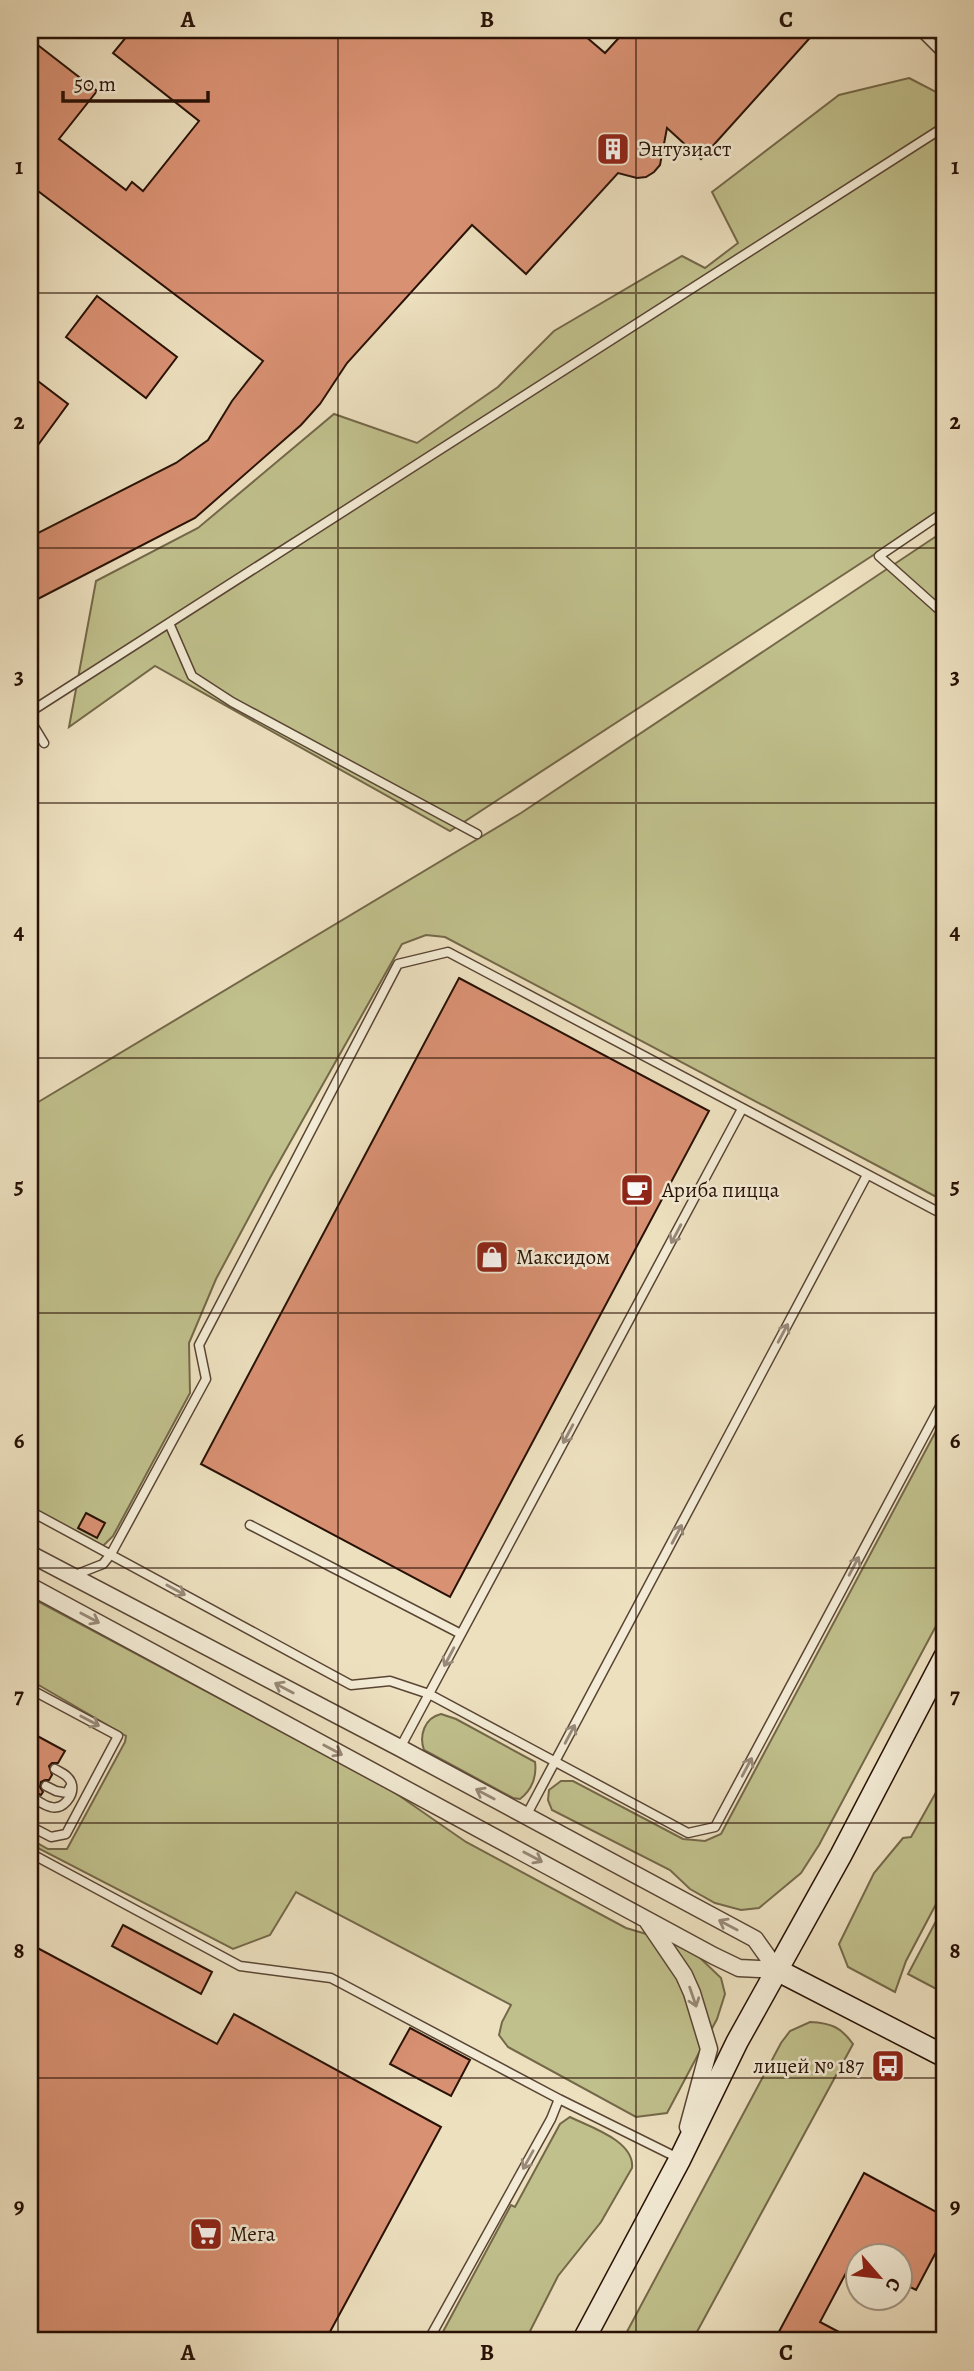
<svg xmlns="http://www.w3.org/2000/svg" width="974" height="2371" viewBox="0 0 974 2371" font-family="Alegreya,serif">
<rect width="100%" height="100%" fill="#ede0bf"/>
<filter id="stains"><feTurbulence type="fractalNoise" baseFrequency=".00286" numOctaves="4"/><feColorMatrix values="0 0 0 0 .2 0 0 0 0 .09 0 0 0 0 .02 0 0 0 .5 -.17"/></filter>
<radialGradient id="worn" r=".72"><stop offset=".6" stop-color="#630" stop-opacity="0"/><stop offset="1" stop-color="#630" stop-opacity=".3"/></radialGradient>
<path fill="#c0c08c" stroke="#746849" stroke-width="2" d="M909 78 944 96V509L450 831 155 666 69 727 96 581 198 528 334 414 417 443 498 387 554 331 682 256 705 268 738 243 712 192 839 95Z
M944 531V1201L445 937 426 935 402 944 270 1178 216 1279 189 1343 190 1393 113 1536 103 1546 30 1507V1107L521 813Z
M944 1416V1611L819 1845 801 1873 759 1908 741 1910 715 1903 690 1889 670 1870 552 1810 548 1800 549 1790 561 1781H573L683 1839 705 1841 721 1834Z
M30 1597 391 1790 466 1842 626 1928 670 1941 696 1954 721 1978 725 1994 717 2019 667 2113 636 2117 508 2047 499 2035 502 2022 511 2005 296 1892 270 1935 233 1949 30 1844V1839L48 1849H67L125 1742 126 1736 30 1680Z
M441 1714 456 1719 535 1762C537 1776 532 1790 520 1799L513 1798 424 1750C419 1736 424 1718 441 1714Z
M944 1778V1889L906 1961 895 1992 848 1967 839 1944 874 1873 903 1838 911 1837Z
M944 1906V1993L908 1974Z
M810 2022C831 2023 841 2027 853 2044L692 2341H622L781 2043 790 2031Z
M570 2117C590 2127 635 2141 632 2168L601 2222 558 2276 525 2341H438L511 2205 515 2207 560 2124Z"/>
<path fill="#d99173" stroke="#281106" stroke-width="2" d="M132 30H578L605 53 626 30H817L701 159 667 128 660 165 654 172 646 177 637 178 618 173 526 274 472 225 347 363 320 404 301 425 195 518 30 603V537L176 463 208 440 232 401 263 361 30 185V39L97 91 59 139 126 190 132 182 143 191 199 121 113 53Z
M97 296 177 357 146 398 66 337Z
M30 375 68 404 30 456Z
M459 978 709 1111 450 1597 201 1464Z
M86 1513 105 1523 97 1538 78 1528Z
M30 1732 65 1751 58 1763H52L49 1766 52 1775 49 1780H45L41 1782 40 1787 43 1792 41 1795 30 1790Z
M123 1925 212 1972 201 1994 112 1946Z
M30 1944 217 2044 234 2014 441 2127 325 2341H30Z
M410 2028 470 2060 451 2096 390 2064Z
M864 2173 944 2216V2237L916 2290 900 2282V2256H855L820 2322 856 2341H774Z"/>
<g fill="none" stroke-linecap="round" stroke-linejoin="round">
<defs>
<path id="lane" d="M919 30 944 55
M944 512 879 556 944 614
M169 623 192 676 232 702 477 834
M30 712 944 127
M30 720 44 743
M30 1511 351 1685 390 1681 429 1694 688 1833 715 1827 944 1399
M250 1525 461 1634
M75 1575 103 1564 111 1554 206 1379 199 1345 398 964 448 952 944 1215
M30 1689 118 1736 66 1834 51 1837 30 1826
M400 1748 742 1109
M46 1786 56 1791 67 1793 70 1787
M30 1796C36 1799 44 1806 51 1807 63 1810 74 1796 72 1785 70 1776 62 1773 55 1769
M526 1816 867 1175
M30 1853 240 1966 331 1978 559 2099 680 2159
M428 2341 551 2119 559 2099"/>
<path id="street" d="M30 1554 400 1748 755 1939 777 1970
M30 1586 714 1956 739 1968 777 1970
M648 1922 684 1975 692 1993 709 2049 688 2127"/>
<path id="secondary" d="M777 1970 944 2056
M583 2341 680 2159 737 2042 841 1855 944 1658"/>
</defs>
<use href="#lane" stroke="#594534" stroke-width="11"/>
<use href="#street" stroke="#594534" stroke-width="19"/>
<use href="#secondary" stroke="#281106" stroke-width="24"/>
<use href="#lane" stroke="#f3ebd5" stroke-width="8"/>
<use href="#street" stroke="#f3ebd5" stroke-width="16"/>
<use href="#secondary" stroke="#f3ebd5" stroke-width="21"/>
</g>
<defs><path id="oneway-shaft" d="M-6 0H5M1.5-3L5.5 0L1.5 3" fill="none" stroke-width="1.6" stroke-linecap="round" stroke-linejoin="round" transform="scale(1.75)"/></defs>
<g stroke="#988978">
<use href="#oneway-shaft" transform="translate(676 1234) rotate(118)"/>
<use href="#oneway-shaft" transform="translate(783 1333) rotate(-62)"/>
<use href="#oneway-shaft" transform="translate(568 1434) rotate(118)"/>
<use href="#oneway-shaft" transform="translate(677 1534) rotate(-62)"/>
<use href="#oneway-shaft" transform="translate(854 1566) rotate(-62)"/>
<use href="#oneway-shaft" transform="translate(176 1590) rotate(29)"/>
<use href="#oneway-shaft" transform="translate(90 1618) rotate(28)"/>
<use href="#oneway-shaft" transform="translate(449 1657) rotate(118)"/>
<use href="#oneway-shaft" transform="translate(284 1688) rotate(-152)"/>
<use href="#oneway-shaft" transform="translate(90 1721) rotate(28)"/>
<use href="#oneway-shaft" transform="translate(570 1734) rotate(-62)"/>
<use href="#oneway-shaft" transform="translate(333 1750) rotate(28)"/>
<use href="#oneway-shaft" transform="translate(747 1767) rotate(-62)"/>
<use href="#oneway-shaft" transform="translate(485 1794) rotate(-152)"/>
<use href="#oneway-shaft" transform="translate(533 1857) rotate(28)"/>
<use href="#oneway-shaft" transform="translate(728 1925) rotate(-152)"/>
<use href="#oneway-shaft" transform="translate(693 1997) rotate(71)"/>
<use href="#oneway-shaft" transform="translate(528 2160) rotate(119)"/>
</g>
<path fill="none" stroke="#281106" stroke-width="2" stroke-opacity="0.55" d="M338 30V2341M636 30V2341M30 293H944M30 548H944M30 803H944M30 1058H944M30 1313H944M30 1568H944M30 1823H944M30 2078H944"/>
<defs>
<symbol id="building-square" viewBox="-11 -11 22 22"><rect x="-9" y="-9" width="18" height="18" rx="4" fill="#8f2418" stroke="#f3ebd5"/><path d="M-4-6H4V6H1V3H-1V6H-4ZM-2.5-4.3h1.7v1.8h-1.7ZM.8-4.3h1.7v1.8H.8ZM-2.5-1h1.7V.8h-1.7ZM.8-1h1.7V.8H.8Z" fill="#fff"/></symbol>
<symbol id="cafe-square" viewBox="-11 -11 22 22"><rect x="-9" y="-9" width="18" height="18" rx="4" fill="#8f2418" stroke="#f3ebd5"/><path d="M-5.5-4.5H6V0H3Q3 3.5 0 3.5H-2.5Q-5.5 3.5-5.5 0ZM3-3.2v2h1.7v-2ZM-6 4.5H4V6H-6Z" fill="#fff"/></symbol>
<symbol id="shop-square" viewBox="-11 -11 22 22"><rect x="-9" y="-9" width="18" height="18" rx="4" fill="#8f2418" stroke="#f3ebd5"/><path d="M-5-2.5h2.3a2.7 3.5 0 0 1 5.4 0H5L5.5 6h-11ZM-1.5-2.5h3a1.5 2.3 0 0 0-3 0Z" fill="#fff"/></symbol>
<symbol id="bus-square" viewBox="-11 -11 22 22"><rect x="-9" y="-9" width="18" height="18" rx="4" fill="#8f2418" stroke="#f3ebd5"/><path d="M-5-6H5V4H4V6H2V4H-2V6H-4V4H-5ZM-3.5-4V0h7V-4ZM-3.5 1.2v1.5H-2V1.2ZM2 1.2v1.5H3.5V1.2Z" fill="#fff"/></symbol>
<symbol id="supermarket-square" viewBox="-11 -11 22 22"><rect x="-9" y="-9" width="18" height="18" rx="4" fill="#8f2418" stroke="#f3ebd5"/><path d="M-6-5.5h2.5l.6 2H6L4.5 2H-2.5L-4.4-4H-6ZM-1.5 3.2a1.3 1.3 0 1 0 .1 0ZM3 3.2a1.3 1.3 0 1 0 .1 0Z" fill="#fff"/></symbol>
</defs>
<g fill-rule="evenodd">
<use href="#building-square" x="594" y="130" width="38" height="38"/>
<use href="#cafe-square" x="618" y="1171" width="38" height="38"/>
<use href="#shop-square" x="473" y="1238" width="38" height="38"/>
<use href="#bus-square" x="869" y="2047" width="38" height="38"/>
<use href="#supermarket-square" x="187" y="2215" width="38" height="38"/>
</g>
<g text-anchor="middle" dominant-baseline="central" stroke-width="5" stroke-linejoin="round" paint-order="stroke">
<g font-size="21" fill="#281106" stroke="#f3ebd5" text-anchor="start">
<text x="638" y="149">Энтузиаст</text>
<text x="662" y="1190">Ариба пицца</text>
<text x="516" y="1257">Максидом</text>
<text x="864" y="2066" text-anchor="end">лицей № 187</text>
<text x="230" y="2234">Мега</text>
</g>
</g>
<rect width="974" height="2371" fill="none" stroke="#ede0bf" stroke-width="77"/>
<g transform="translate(879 2277) rotate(118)"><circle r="33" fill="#f3ebd5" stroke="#a29482" stroke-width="2"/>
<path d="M0-5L12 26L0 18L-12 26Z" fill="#8f2418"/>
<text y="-10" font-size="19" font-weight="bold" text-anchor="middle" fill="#281106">С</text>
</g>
<path d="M63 91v10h145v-10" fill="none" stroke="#281106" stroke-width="3.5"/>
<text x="74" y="91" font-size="21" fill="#281106" stroke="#f3ebd5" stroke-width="5" paint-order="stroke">50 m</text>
<rect x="38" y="38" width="898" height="2294" fill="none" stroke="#281106" stroke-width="2.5"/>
<g font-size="23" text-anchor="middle" font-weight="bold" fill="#281106">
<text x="188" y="27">A</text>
<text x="487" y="27">B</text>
<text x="786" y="27">C</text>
<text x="19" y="174">1</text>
<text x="955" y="174">1</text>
<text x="19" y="429">2</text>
<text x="955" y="429">2</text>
<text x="19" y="684">3</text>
<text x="955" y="684">3</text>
<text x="19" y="939">4</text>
<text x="955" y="939">4</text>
<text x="19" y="1193">5</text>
<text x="955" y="1193">5</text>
<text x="19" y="1448">6</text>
<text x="955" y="1448">6</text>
<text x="19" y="1703">7</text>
<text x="955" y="1703">7</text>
<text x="19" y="1958">8</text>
<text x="955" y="1958">8</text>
<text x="19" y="2213">9</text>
<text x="955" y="2213">9</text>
<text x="188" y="2360">A</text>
<text x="487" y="2360">B</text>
<text x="786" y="2360">C</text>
</g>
<rect width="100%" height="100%" filter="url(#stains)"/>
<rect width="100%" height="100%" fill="url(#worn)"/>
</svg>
